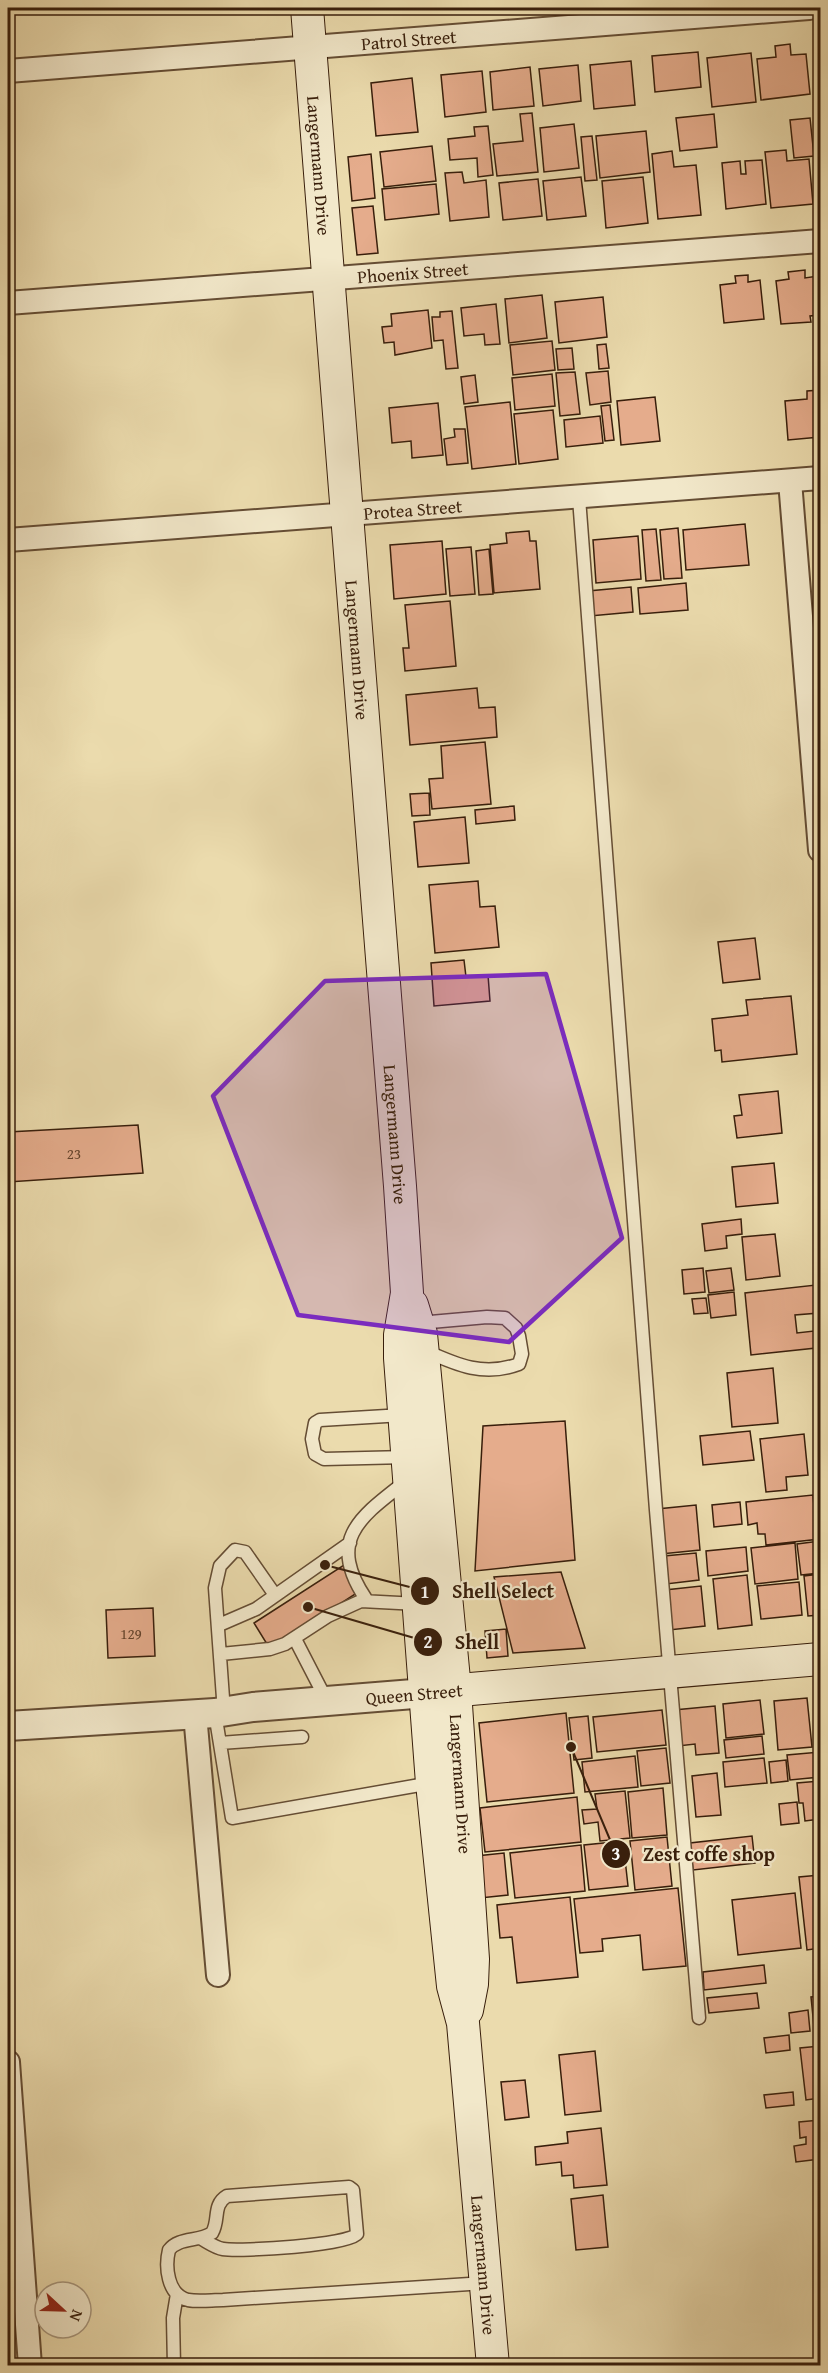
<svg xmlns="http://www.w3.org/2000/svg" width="828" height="2373" viewBox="0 0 828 2373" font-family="'Gentium Book Plus',serif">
<rect width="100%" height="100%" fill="#ebdbad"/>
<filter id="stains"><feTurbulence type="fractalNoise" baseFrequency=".00333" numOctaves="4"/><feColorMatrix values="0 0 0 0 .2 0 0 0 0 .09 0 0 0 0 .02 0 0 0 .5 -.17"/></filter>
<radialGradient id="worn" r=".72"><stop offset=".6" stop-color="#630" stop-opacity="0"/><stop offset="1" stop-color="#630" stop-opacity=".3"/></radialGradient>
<path fill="#e5ac8c" stroke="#381e0b" stroke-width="1.5" d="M790 44 791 55 806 54 810 94 761 100 757 59 776 57 775 46Z
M698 52 701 87 655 92 652 56Z
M820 52V91L816 53Z
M751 53 756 102 712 107 707 58Z
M631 61 635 105 594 109 590 65Z
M578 65 581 101 543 106 539 69Z
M530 67 534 106 493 110 490 72Z
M482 71 486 112 445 117 441 75Z
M412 78 418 132 376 136 371 83Z
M532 113 538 172 497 176 493 144 523 141 520 114Z
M714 114 717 147 680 151 676 118Z
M810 118 814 156 794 158 790 120Z
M574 124 579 168 544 172 540 128Z
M488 126 493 175 478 177 477 158 450 160 448 139 475 136 474 127Z
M646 131 650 172 600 178 596 136Z
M592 136 597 180 585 181 581 137Z
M432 146 436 181 384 187 380 152Z
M786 150 787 161 809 159 813 204 771 208 765 152Z
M672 151 674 167 696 165 701 215 658 219 652 154Z
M371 154 375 198 352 201 348 157Z
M762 160 766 204 726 209 722 163 740 161 741 174H746L745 161Z
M462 172 464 183 486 180 489 217 450 221 445 173Z
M581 177 586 216 547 220 543 181Z
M643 177 648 223 606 228 602 181Z
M538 179 542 216 503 220 499 183Z
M436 184 439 214 385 220 382 189Z
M373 206 378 253 357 255 352 208Z
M805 270V278L818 276 820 315 810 316 811 322 781 324 776 281 789 279 788 272Z
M748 275V282L760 280 764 319 724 323 720 285 736 283 735 276Z
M542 295 547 338 509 343 505 299Z
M603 297 607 337 559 343 555 302Z
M496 304 500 344 485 345 484 334 464 336 461 308Z
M428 310 432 348 395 355 394 342 384 343 382 327 392 326 391 314Z
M452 311 458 368 446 369 443 340 434 341 432 317H440V312Z
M552 341 555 370 513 375 510 345Z
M606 344 609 368 599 369 597 345Z
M572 348 574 369 558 370 556 349Z
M608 371 611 402 590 405 586 373Z
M575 372 580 414 560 416 556 373Z
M552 374 555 406 515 410 512 378Z
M475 375 478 402 464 404 461 377Z
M820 390V437L788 440 785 401 807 399V391Z
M655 397 660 441 621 445 617 401Z
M510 402 516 464 472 469 465 407Z
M438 403 443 455 412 458 411 441 392 443 389 408Z
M610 405 614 440 605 441 601 406Z
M553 410 558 459 519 464 514 414Z
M600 416 603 443 566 447 564 420Z
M454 429H465L468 463 447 465 444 439 455 437Z
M745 524 749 565 686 570 683 530Z
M678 528 682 578 664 579 660 530Z
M656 529 661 580 646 581 642 530Z
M529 531 530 541H536L540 589 494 593 490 545 507 543 506 533Z
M638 536 641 579 596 583 593 540Z
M442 541 446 594 394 599 390 545Z
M471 547 475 594 450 596 446 549Z
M489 549 493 594 479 595 476 551Z
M686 583 688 610 640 614 638 588Z
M631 587 633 612 590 616 588 591Z
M450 601 456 666 405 671 403 648H409L405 605Z
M477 688 479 708 495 707 497 737 410 745 406 695Z
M485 742 491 804 432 809 429 779 443 778 441 746Z
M429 793 430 815 412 816 410 794Z
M514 806 515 820 476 824 475 810Z
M465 817 469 863 418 867 414 822Z
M478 881 480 907 495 906 499 947 435 953 429 885Z
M755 938 760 979 723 983 718 942Z
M464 960 466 977 488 975 490 1001 434 1006 431 963Z
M791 996 797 1054 722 1062 721 1050 715 1051 712 1019 748 1015 746 1000Z
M778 1091 782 1133 737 1138 734 1116 742 1115 739 1095Z
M138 1125 143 1173 8 1182V1132Z
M774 1163 778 1203 736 1207 732 1167Z
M741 1219 742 1234 726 1236 727 1248 705 1251 702 1224Z
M775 1234 780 1276 746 1280 742 1237Z
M703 1268 705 1292 684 1294 682 1270Z
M731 1268 734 1290 709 1293 706 1271Z
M816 1285 819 1313 795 1315 797 1333 814 1331 816 1348 751 1355 745 1293Z
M734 1292 736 1315 711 1318 708 1295Z
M706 1298 708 1313 694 1314 692 1299Z
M773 1368 778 1423 732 1427 727 1373Z
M565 1421 575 1560 475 1571 483 1426Z
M750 1431 754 1460 703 1465 700 1436Z
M804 1434 808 1475 786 1477 787 1490 766 1492 760 1439Z
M813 1495 815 1517 820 1516V1539L766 1545 765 1534H758L757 1523 748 1525 746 1502Z
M740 1502 742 1524 714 1527 712 1505Z
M696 1505 700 1550 661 1554 657 1509Z
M820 1541V1573L801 1575 797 1544Z
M795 1543 798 1579 755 1584 751 1548Z
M746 1547 748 1571 708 1576 706 1551Z
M696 1553 699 1580 666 1584 664 1556Z
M344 1565 360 1591 270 1649 254 1623Z
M561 1572 585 1648 513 1653 494 1577Z
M820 1574V1615L808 1616 804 1576Z
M747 1575 752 1625 718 1629 713 1579Z
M799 1582 802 1615 761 1619 757 1586Z
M701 1586 705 1626 669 1630 665 1590Z
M153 1608 155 1656 108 1658 106 1610Z
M506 1629 508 1656 487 1658 485 1631Z
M807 1698 812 1747 778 1750 774 1701Z
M760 1700 764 1734 726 1738 723 1704Z
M715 1706 719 1753 696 1755 695 1744 678 1746 674 1710Z
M662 1710 666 1745 597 1752 593 1717Z
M566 1713 574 1793 487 1802 479 1723Z
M588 1716 592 1758 574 1760 569 1718Z
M762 1736 764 1754 726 1758 724 1740Z
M666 1748 670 1783 641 1786 637 1751Z
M820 1752V1777L790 1780 787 1755Z
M635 1756 638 1787 585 1792 582 1762Z
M764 1758 767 1783 725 1787 723 1762Z
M786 1760 788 1781 771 1783 769 1762Z
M717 1773 721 1815 696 1817 692 1776Z
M820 1781V1819L805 1821 803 1803H799L797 1783Z
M663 1788 667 1835 632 1838 628 1792Z
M625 1791 630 1838 600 1841 598 1822 584 1824 582 1810 597 1809 595 1794Z
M577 1797 581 1842 485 1852 480 1808Z
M797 1802 799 1823 781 1825 779 1804Z
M752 1836 755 1863 693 1870 690 1843Z
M667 1837 672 1886 635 1890 630 1841Z
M623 1841 628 1886 589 1890 584 1845Z
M581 1845 585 1891 515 1898 510 1853Z
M504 1853 508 1895 480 1898 476 1856Z
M820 1875V1948L807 1950 799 1877Z
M678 1888 686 1966 643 1970 640 1935 602 1939 603 1951 580 1953 574 1899Z
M795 1893 801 1948 738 1955 732 1900Z
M570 1897 578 1977 517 1983 512 1937 500 1938 497 1905Z
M764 1965 766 1983 704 1990 703 1972Z
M757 1993 759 2008 709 2013 707 1998Z
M820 1996V2026L814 2027 811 1997Z
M808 2010 810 2031 791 2033 789 2013Z
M789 2035 790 2050 766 2053 764 2038Z
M820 2046V2098L806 2100 800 2048Z
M595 2051 601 2111 565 2115 559 2055Z
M525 2080 529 2117 505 2120 501 2082Z
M793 2092 794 2105 766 2108 764 2095Z
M820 2120V2159L796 2162 794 2146 806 2144V2137L800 2138 799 2122Z
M601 2128 607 2185 574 2188 573 2175 562 2176 561 2162 536 2165 535 2147 568 2143 567 2132Z
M603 2195 608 2247 576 2250 571 2199Z"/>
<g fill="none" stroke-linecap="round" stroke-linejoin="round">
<defs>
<path id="service" d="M579 498 656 1510 699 2018
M419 1323 487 1317 505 1318 516 1328 519 1336 522 1354 519 1364C484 1377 457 1365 426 1351
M403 1415 320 1420 315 1423 312 1439 315 1454 324 1459 407 1457
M366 1599C326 1540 360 1517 405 1482
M219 1625 256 1609 350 1543
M295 1639 327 1701
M221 1654 270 1649 285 1644 328 1616 361 1601 418 1604
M224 1712 215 1588 220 1566 235 1550 245 1552 275 1595
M215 1713 232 1818 431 1783
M220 1743 302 1737
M202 2239C209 2243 216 2248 223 2249 240 2252 351 2245 357 2234L353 2190 349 2187 227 2196C212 2205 220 2220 212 2233 198 2242 179 2237 169 2250 165 2266 167 2295 188 2300 199 2302 212 2300 223 2300L485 2283
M174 2366 173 2318 177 2294"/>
<g id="minor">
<path id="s1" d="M8 71 809 8"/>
<path id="s2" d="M8 303 820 241"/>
<path d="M790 481 820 850"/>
<path id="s3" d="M8 540 820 478"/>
<path d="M195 1714 218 1975"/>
<path d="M8 2062 30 2366"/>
</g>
<path id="tertiary" d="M8 1726 215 1713 253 1707 426 1693"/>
<g id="secondary">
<path id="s4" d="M307 8 400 1186 407 1293 400 1335V1358L432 1783 453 1986 463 2023 493 2366"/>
<path id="s5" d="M412 1305 421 1334 455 1690 473 1959 472 1984 467 2010"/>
<path d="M436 1692 820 1659"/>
</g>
</defs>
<use href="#service" stroke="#654d34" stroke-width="15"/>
<use href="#minor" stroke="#654d34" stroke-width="26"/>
<use href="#tertiary" stroke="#654d34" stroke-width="32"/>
<use href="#secondary" stroke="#381e0b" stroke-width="34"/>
<use href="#service" stroke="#f2e8ca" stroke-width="12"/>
<use href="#minor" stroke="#f2e8ca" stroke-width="22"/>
<use href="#tertiary" stroke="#f2e8ca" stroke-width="28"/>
<use href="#secondary" stroke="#f2e8ca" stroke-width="32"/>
</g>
<path fill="#7b2cbf" fill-opacity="0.2" stroke="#7b2cbf" stroke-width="4.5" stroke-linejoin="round" d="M546 974 622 1238 509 1342 298 1315 213 1096 325 981Z"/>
<g text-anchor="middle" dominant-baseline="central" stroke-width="4.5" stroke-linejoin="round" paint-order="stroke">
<g font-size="15" fill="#63422b">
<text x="74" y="1153">23</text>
<text x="131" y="1633">129</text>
</g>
<g font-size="18" fill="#381e0b" stroke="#f2e8ca">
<text stroke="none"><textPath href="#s1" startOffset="402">Patrol Street</textPath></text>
<text stroke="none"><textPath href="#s4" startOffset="158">Langermann Drive</textPath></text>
<text stroke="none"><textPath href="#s2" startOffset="406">Phoenix Street</textPath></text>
<text stroke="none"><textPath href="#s3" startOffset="406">Protea Street</textPath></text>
<text stroke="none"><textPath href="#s4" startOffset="644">Langermann Drive</textPath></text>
<text stroke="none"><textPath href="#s4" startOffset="1130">Langermann Drive</textPath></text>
<text transform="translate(414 1694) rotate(-5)">Queen Street</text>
<text stroke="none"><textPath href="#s5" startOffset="482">Langermann Drive</textPath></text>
<text stroke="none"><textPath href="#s4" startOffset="2266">Langermann Drive</textPath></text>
</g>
</g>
<path fill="none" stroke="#381e0b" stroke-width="2" d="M325 1565L425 1591M308 1607L428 1642M571 1747L616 1854"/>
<g fill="#381e0b" stroke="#f2e8ca" stroke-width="2">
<circle cx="325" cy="1565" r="6"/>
<circle cx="308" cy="1607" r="6"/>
<circle cx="571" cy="1747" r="6"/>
<circle cx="425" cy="1591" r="15"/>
<circle cx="428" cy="1642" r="15"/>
<circle cx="616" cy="1854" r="15"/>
</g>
<g font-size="18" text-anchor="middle" font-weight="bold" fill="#fff">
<text x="425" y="1598">1</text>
<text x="428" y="1648">2</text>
<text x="616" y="1860">3</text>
</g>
<g font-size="20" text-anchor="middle" font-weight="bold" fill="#381e0b" stroke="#f2e8ca" stroke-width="4.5" stroke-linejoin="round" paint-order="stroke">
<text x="503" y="1598">Shell Select</text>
<text x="477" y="1649">Shell</text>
<text x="709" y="1861">Zest coffe shop</text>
</g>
<rect width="828" height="2373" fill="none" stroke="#ebdbad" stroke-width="30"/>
<rect x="9" y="9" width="810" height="2355" fill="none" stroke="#381e0b" stroke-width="3"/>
<rect x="15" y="15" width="798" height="2343" fill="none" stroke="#381e0b" stroke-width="1.5"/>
<g transform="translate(63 2310) rotate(112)"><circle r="28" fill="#f2e8ca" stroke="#a8977e" stroke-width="1.5"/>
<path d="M0-4.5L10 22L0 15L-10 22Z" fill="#8f2418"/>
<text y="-9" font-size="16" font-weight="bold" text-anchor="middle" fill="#381e0b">N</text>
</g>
<rect width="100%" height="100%" filter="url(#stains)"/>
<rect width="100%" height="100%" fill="url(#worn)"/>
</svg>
